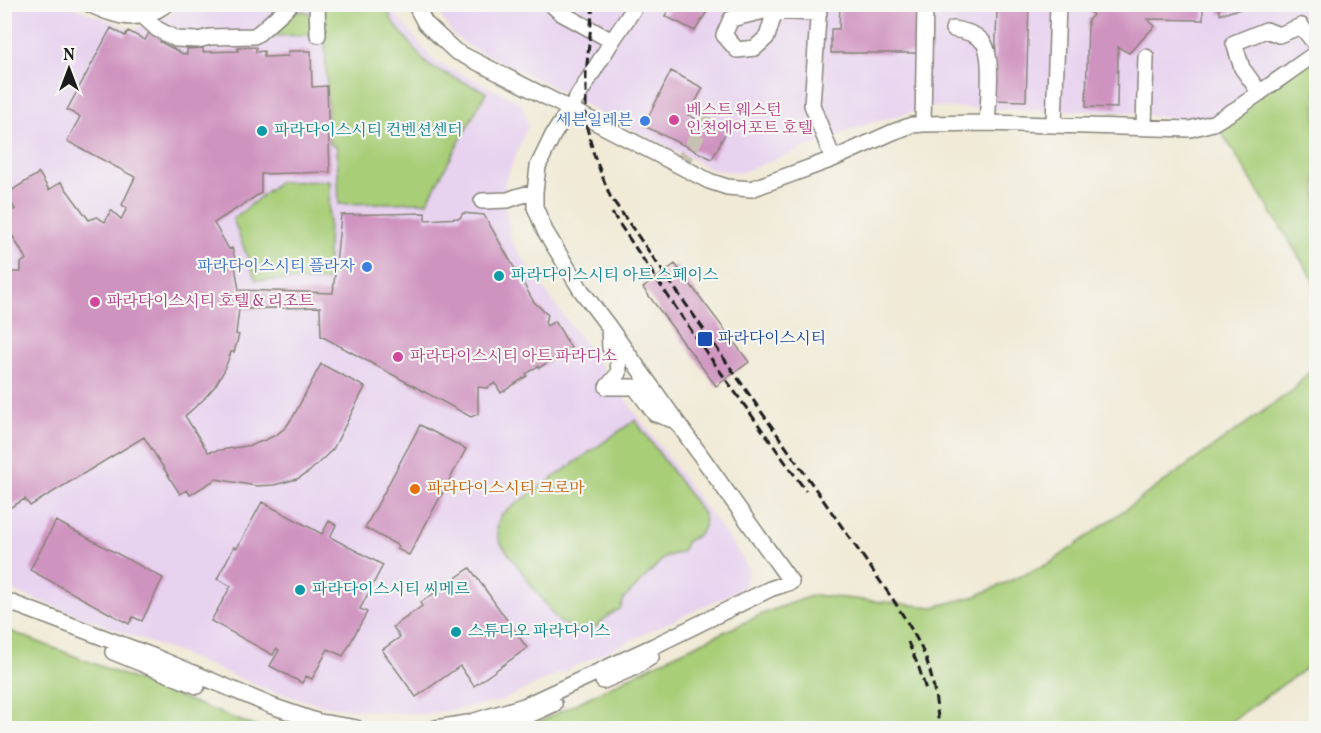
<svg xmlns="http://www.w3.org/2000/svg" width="1321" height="733" viewBox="0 0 1321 733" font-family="Vollkorn,'Noto Serif KR',serif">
<rect width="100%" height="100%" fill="#f6f6f2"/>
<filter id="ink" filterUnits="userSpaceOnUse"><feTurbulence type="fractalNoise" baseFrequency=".0167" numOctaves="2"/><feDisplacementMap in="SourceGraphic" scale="12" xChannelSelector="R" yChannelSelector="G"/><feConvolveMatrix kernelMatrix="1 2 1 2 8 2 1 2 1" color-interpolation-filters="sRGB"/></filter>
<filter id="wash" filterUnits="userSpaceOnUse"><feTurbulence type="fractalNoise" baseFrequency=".008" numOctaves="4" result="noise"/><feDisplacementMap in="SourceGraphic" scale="24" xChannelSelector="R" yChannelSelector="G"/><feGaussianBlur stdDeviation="1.35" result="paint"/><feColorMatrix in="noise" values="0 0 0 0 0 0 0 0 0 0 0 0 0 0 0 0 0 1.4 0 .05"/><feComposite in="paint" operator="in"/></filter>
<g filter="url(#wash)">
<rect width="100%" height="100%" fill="#f0ead6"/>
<path fill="#e7d2ef" d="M4 5H69L132 30 171 14 185 5H392L397 16 434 61 522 103 528 125 505 182V210L512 242 535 277 739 553 748 568 745 587 498 702 428 714 366 711 323 705 270 691 184 655 5 588Z
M434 5H1316V55L1216 125 1126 112 932 107 867 124 740 173 714 170 623 125 547 84 472 48 453 35Z"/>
<path fill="#a8ce78" stroke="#62754a" stroke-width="1.5" d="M326 5H385L393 22 426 63 431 67 486 92 427 202 339 204 337 147 329 143 324 15Z
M291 11H305L311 14V35L266 36Z
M1316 55V289L1311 276 1217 125Z
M330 181 327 281 256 280 233 219 279 182Z
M1316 364V661L1222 728H527L670 657 767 612 814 595 933 607 976 596 1050 563 1293 390Z
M635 420 704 515C707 532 699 534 686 542L685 546 681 552 665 557 624 599 620 609 609 615 597 626 585 630 573 629 558 621 500 542C496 531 496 524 502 514Z
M4 629H5L259 728H5Z"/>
<g id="blocks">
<path fill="#cf93bf" d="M928 4H1029L1026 101 994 100 997 9 928 6Z
M1086 4H1203V20L1147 19 1155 26 1129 53 1118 47 1117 108 1086 107 1088 20 1093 15 1085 6Z
M1218 4H1256L1257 5 1220 14Z
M671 5H711L695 31 665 16Z
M840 5H918V53H831V29H839Z
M111 28 125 36 128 31 145 40 150 31 163 37 160 42 183 54H187V49L203 48V52L238 51V48L256 47V52L264 51V57L288 56V51H311L312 87 327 86 330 172 261 174V193L214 223 229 249 232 248 237 265 235 266 239 290 333 293 341 215 425 213V220L460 218 463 213 484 215 534 302 548 315 545 322 547 326 555 321 571 348 539 368 538 366 526 374 527 376 501 393 495 383 487 388 478 387V414L471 417 321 336 320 307 239 309 236 334 239 335 234 352H231L224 371 215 386 203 400 185 416 208 452 252 445 265 440 276 435 286 427 294 415 321 364 365 387 333 449 309 472 297 479 274 485 256 486 216 479 190 495 187 490 180 494 144 437 30 506 25 499 4 511V278H8L7 272H21V263L26 259 4 221V216L15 209 6 194 39 173 49 190 61 182 89 220 97 217 105 222 111 210 121 219 127 208 122 205 135 177 67 141 80 117 67 110Z
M671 71 703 88 688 115 726 132 712 159 644 126Z
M675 264 749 362 716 386 643 288Z
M420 425 466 449 409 555 397 549 399 546 365 528Z
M262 502 322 534 329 521 336 525 330 537 383 565 360 609 367 612 343 656 328 649 312 679 306 676 302 683 270 666 279 650 276 649 273 655 211 621 231 586 217 579 234 547 237 548Z
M56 521 163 578 142 621 133 617 129 624 30 570Z
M470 568 527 648 474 686 460 666 416 697 382 650 400 637 393 627 422 606 420 603Z"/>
</g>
</g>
<g filter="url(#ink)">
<use href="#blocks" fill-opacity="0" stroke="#868379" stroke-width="1.5"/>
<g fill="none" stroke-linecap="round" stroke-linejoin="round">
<path stroke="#c6c1b1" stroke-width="15" stroke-dasharray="15 8" stroke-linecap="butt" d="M680 167 708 116"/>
<defs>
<path id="minor" d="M89 4C118 18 139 24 167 4
M317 4 318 35
M415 4 425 23 455 51 570 109 553 135 538 166 535 192V207L545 231 581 290 609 327 791 582
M551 4 561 13 612 41
M637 4 612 41 570 109 709 181 727 187 751 189 833 159 893 132 912 125 923 124 987 123 1190 129 1213 123 1238 108 1316 53
M819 4 812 105 833 159
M775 11 767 37 755 48 737 50 724 35 731 19 764 11 819 13
M144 17 157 29 176 39 198 40 210 37 254 36 259 33 291 4
M953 29C964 31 975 33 983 42 994 55 988 105 987 123
M1260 93 1242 68 1234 43 1266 30 1279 35 1301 26 1316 45
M923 124 925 4
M1054 125 1058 4
M1144 127 1146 57
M482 201 508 200 519 196 535 192
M607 387H635L655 414 676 421
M607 387 619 373 618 359 610 348 609 327
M4 600 155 657 272 706 319 722 356 728
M113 652 197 686
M603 681 633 668 651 657
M436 728 468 723 524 706 654 646 770 589 791 582
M490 728 525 717 554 704"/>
</defs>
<use href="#minor" stroke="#868379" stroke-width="18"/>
<use href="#minor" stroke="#fff" stroke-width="15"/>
<path stroke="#1c1c1c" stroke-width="3" stroke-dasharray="9 4.5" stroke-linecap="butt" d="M593 4 586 74V124L594 155 610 196 894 601C907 622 922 644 929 668 935 688 937 708 939 728
M612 213 699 342 806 491
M908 642 919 668 926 690"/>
</g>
</g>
<g fill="#d1479c" stroke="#f6f6f2" stroke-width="2">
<circle cx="674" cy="120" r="6"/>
<circle cx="95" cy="302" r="6"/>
<circle cx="398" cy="357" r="6"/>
</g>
<g fill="#3f7fe0" stroke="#f6f6f2" stroke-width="2">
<circle cx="645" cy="121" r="6"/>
<circle cx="367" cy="267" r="6"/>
</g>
<g fill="#0f9aa8" stroke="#f6f6f2" stroke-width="2">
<circle cx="262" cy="131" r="6"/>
<circle cx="499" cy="276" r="6"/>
<circle cx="300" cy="590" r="6"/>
<circle cx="456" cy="632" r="6"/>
</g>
<rect fill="#1a4fb4" stroke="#f6f6f2" stroke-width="2" x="697" y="331" width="16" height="16" rx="3"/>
<circle fill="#e8710a" stroke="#f6f6f2" stroke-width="2" cx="415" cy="489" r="6"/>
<g text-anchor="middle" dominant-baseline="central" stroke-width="4.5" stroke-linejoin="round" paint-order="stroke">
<g font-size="16" fill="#b23c85" stroke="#f6f6f2" text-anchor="start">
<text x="686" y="111">베스트 웨스턴<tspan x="686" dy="18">인천에어포트 호텔</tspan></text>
<text x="107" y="302">파라다이스시티 호텔 &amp; 리조트</text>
<text x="410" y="357">파라다이스시티 아트 파라디소</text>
</g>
<g font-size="16" fill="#366cbe" stroke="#f6f6f2" text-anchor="end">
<text x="633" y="121">세븐일레븐</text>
<text x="355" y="267">파라다이스시티 플라자</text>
</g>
<g font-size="16" fill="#0d838f" stroke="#f6f6f2" text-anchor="start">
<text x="274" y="131">파라다이스시티 컨벤션센터</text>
<text x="511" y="276">파라다이스시티 아트 스페이스</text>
<text x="312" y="590">파라다이스시티 씨메르</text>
<text x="468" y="632">스튜디오 파라다이스</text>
</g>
<g font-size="16" fill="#164399" stroke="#f6f6f2" text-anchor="start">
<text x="718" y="339">파라다이스시티</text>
</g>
<g font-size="16" fill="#c56008" stroke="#f6f6f2" text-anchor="start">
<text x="427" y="489">파라다이스시티 크로마</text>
</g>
</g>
<rect width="1321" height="733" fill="none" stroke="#f6f6f2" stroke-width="24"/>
<g transform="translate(69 69)" stroke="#f6f6f2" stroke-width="4.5" paint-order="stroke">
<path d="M0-4.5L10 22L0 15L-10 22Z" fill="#1c1c1c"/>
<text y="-9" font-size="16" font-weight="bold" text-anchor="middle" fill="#1c1c1c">N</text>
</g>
</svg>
